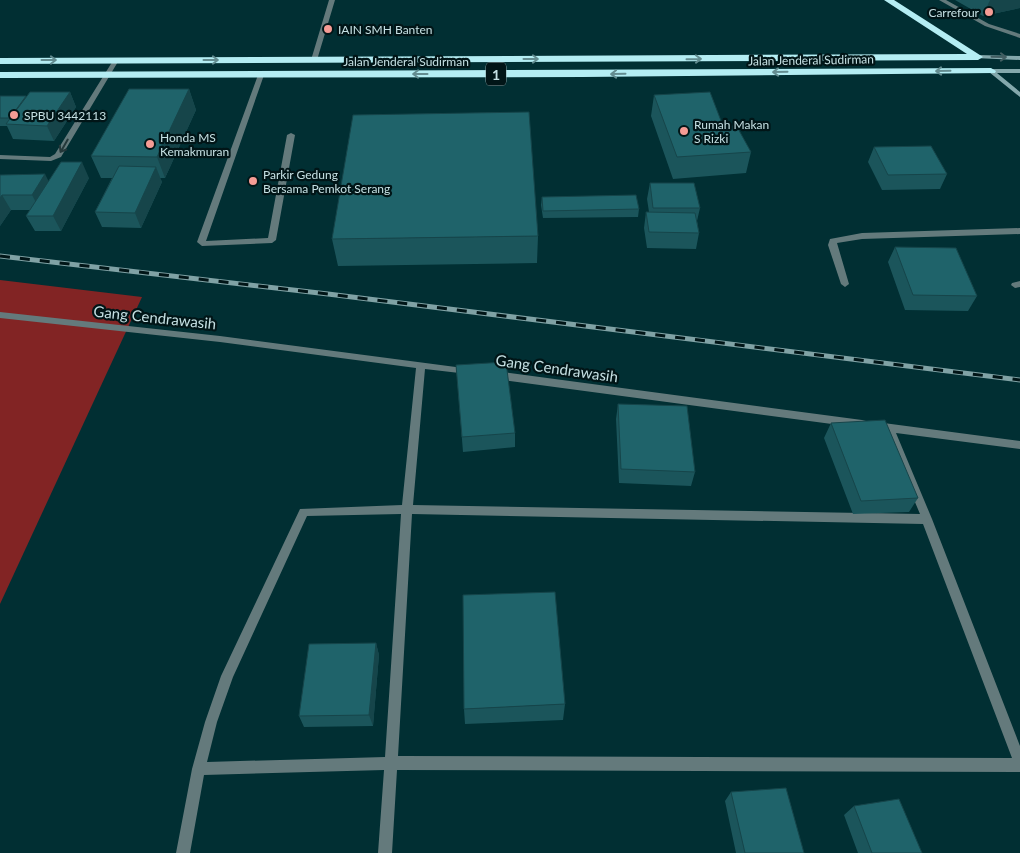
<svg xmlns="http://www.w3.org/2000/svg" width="1020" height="853" viewBox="0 0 1020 853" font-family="Lato,sans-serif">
<rect width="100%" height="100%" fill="#012f33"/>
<path fill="#822424" d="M0 280 142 297 0 604Z"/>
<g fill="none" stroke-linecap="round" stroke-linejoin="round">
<path fill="#647a7c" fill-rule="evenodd" d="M329 0H335L317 60 312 61 311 60Z
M939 0H946L989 24 1020 34V38L985 26Z
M114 59 119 60 61 157 51 161 0 159V155L50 157 55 154Z
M261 73 264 75 206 241 268 238 287 135 291 133 295 135 276 240 272 243 202 246 197 242 258 75Z"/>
<path fill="#647a7c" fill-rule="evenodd" d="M1020 228V234L862 239 837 243 849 284 845 287 841 284 828 245 830 239 862 233Z
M1020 281V287L1015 288 1011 285 1012 283Z
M0 312 220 336 471 369 473 371 471 373 468 374 425 369 413 505 920 514 885 431 872 429 871 426 872 423 876 422 1020 441V449L896 433 932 519 1020 746V772L397 770 392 853H378L384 770 204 775 190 853H176L192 769 205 722 221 676 300 509 402 505 416 368 220 342 0 318ZM401 514 385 757 207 762 217 722 233 677 307 516ZM412 514 923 524 1012 758 398 756Z
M495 371 862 420 866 421 867 424 866 427 862 428 495 379 490 375Z"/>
<path fill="#84a8ac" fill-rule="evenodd" d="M977 55 1020 56V60L975 58V56Z
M991 69H1020V73H997L1020 92V97L989 72V70Z"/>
<path fill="#b4edf3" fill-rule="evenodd" d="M884 0H894L983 57 978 60 0 64V58L967 54Z
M991 68 996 71 995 73 583 77 0 78V72Z"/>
<defs>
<path id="rail" d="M0 256 328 294 1020 380"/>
</defs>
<use href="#rail" stroke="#80a2a5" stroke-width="5"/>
<use href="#rail" stroke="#011517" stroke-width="3" stroke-dasharray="10" stroke-linecap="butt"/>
</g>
<path fill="#1b555b" d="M955 0H1020V8L983 16Z
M189 89 196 110 165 178H160L162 182 141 228 102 227 95 212 112 178H101L91 156Z
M70 92 76 107 54 141 13 139 7 126H0V96H26Z
M654 95 723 126 751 152 746 173 673 179 651 116Z
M874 147 947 174 940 189 882 190 868 162Z
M0 175 49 181 89 178 61 231H35L26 216 30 210H11L0 226Z
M650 183 700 208 697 221 699 233 696 249 647 248 644 228 646 212H649L647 199Z
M542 197 639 209 638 217 543 218 541 205Z
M538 236 537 263 338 266 332 239Z
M895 247 977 296 968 311 905 310 888 262Z
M456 365 515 433V447L463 452Z
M618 404 695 472 691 486 619 483 616 419Z
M831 423 918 498 909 512 853 514 824 438Z
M376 643 379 655 373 726 304 727 299 716Z
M565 704 563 720 465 724 464 709Z
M731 792 804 853H736L725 801Z
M854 806 922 853H858L844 815Z"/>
<path fill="#16454a" d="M990 0H1020V8L983 16Z
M189 89 196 110 165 178 157 157Z
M70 92 76 107 54 141 47 126Z
M82 162 89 178 61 231 53 216Z
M156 167 162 182 141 228 135 213Z
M45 174 53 190 40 210 32 195Z
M2 195 11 210 0 226V198Z
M376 643 379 655 373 726 369 715Z"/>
<path fill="#1f636a" stroke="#16454a" d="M129 89H189L157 157 91 156Z
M30 92H70L47 126 6 124Z
M710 92 723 126 736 125 751 152 677 157 654 95Z
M0 96H26L10 118H0Z
M529 112 538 236 332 239 353 115Z
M931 146 947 174 888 175 874 147Z
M61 162H82L53 216H26Z
M119 166 156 167 135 213 95 212Z
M45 174 32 195H2L0 198V175Z
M650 183H694L700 208H653Z
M636 195 639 209 543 211 542 197Z
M646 212 695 213 699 233 649 232Z
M895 247 956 248 977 296 913 295Z
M506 362 515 433 462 437 456 365Z
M618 404 687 406 695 472 621 469Z
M885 420 918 498 861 501 831 423Z
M555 592 565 704 464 709 463 595Z
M376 643 369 715 299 716 309 644Z
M786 788 804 853H745L731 792Z
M899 799 922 853H872L854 806Z"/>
<defs><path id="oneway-shaft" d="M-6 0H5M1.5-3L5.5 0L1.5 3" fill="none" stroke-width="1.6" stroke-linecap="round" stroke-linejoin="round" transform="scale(1.25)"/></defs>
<use stroke="#425e62" href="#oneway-shaft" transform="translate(999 57) rotate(1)"/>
<g stroke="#638c90">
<use href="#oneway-shaft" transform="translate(531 59)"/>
<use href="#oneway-shaft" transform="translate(694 59) rotate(-1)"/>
<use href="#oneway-shaft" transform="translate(49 60)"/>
<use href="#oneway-shaft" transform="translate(211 60)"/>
<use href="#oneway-shaft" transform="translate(943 71) rotate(179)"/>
<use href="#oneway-shaft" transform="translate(780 72) rotate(179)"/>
<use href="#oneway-shaft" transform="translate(420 74) rotate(180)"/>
<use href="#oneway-shaft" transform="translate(618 74) rotate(179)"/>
</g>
<use stroke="#24383a" href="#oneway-shaft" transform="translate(64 146) rotate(120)"/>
<g fill="#f59c95" stroke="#011517" stroke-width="2">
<circle cx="989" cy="12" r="5"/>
<circle cx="328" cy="29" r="5"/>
<circle cx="14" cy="115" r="5"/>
<circle cx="684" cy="131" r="5"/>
<circle cx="150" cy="144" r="5"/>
<circle cx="253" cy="181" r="5"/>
</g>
<g text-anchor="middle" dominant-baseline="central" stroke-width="4.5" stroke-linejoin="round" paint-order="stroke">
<g font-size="12" fill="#c5e0e3" stroke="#011517" text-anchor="start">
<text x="979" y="12" text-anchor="end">Carrefour</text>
<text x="338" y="29">IAIN SMH Banten</text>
<text x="24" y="115">SPBU 3442113</text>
<text x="694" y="124">Rumah Makan<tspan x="694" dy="14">S Rizki</tspan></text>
<text x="160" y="137">Honda MS<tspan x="160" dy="14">Kemakmuran</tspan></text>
<text x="263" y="174">Parkir Gedung<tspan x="263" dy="14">Bersama Pemkot Serang</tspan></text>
</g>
<g font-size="12" fill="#c5e0e3" stroke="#011517">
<text transform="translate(811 60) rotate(-1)">Jalan Jenderal Sudirman</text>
<text x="406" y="61">Jalan Jenderal Sudirman</text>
</g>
<rect fill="#011517" stroke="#8aa3a6" stroke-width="1" x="486" y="62.5" width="20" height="23" rx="4"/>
<g font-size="14" font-weight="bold" fill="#c5e0e3">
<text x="496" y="74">1</text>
</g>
<g font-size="15" fill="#c5e0e3" stroke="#011517">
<text transform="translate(155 317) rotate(6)">Gang Cendrawasih</text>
<text transform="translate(557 368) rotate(8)">Gang Cendrawasih</text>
</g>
</g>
</svg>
